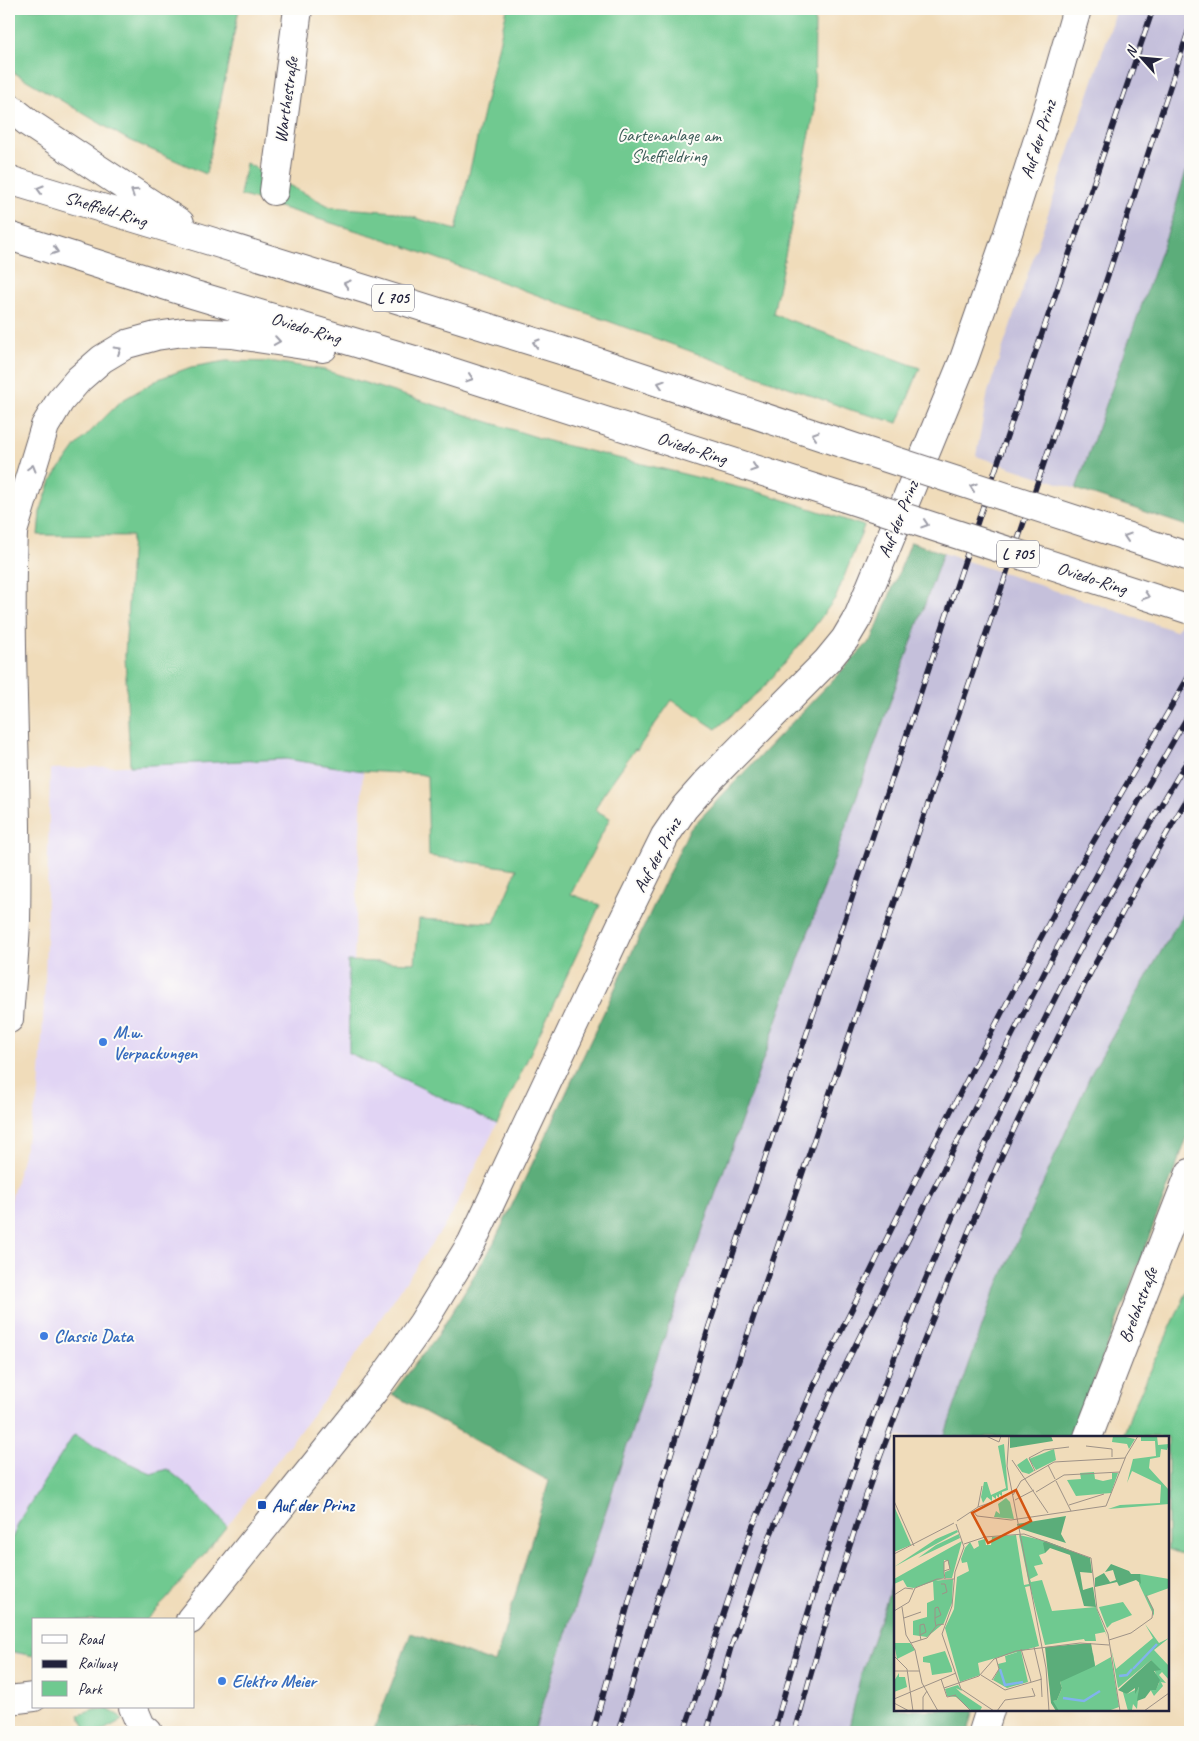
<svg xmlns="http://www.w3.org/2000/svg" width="1199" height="1741" viewBox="0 0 1199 1741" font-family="Caveat,sans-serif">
<rect width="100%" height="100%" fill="#fdfcf7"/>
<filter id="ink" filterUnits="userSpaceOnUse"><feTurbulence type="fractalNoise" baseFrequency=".02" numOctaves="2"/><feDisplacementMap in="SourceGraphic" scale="10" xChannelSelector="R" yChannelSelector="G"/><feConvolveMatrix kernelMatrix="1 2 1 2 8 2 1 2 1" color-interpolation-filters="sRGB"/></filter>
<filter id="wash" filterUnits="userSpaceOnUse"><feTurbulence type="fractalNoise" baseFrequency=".0096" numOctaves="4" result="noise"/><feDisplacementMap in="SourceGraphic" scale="20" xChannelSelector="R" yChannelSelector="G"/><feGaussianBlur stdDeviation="1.12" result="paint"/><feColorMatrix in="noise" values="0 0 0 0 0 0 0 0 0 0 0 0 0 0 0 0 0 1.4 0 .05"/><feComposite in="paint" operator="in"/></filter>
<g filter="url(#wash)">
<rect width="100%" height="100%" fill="#f0dcba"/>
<path fill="#e1d4f4" d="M286 759 363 771 354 961H349V1053L497 1124 451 1216 332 1389 227 1526 166 1600 146 1620H34V1656L18 1654 9 1651V1208L39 1093 45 982 50 769Z"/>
<path fill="#c5c0db" d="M1117 9H1190V157L1172 220 1076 489 976 456 988 392Z
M943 553 1176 631 1190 610V901L1092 1072 991 1301 944 1437H895V1576L861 1674 848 1732H534L639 1409Z"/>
<path fill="#6fc990" stroke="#487666" d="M9 9H239L206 174 125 138 13 72 9 67Z
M507 9H799L815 17 814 114 773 314 920 368 898 423 851 410 387 240 240 195 246 163 331 207 396 212 456 230Z
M226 361 275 362 324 370 552 442 766 494 864 526 836 597 809 634 763 688 716 729 672 700 637 750 635 749 602 796 595 810 610 818 571 894 600 905 497 1124 349 1053 348 961 415 963 419 919 494 923 517 869 429 856 427 776 419 774 363 771 286 759 130 766 125 655 132 536 38 535 40 512 51 481 77 445 121 401 161 378 191 367Z
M1190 1285V1557L1168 1549V1437H1123L1131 1413Z
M74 1435 151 1474 167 1469 192 1489 227 1526 166 1600 146 1620H34V1656L9 1651V1545L22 1516Z
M107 1709 118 1715 122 1720 100 1732H87L79 1715 95 1710Z"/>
<path fill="#5bad7a" stroke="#3e685a" d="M1190 157V527L1076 489 1172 220Z
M911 542 943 553 639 1409 534 1732H373L411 1633 495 1663 549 1481 392 1394 438 1335 492 1246 553 1121 689 830 872 639Z
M1190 901V1130L1072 1437H944L991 1301 1092 1072Z
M895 1576V1710H974L968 1732H848L861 1674Z"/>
</g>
<g filter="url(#ink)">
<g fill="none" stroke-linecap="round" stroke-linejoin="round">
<defs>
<path id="minor" d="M274 191 298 9
M9 1019C11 986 15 953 16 920 19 791 8 661 13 532
M1088 1437 1190 1173
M190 1620 374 1391 422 1324 472 1242 621 925 665 836 684 808 708 781 827 661 845 639 858 617 964 359 1007 236 1050 102 1077 9
M9 1700 34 1697
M133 1707 141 1726 148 1732
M983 1732 990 1710"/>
<path id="trunk" d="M9 107 29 123 180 223
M9 180 204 239 583 357 862 450
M9 236 192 294 424 363 845 498
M13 532 45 426 60 401 79 379 102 359 127 344 156 336 184 332 232 334 323 348"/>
</defs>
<use href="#minor" stroke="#6a6367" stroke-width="30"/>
<use href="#trunk" stroke="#6a6367" stroke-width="30"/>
<use href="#minor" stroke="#fff" stroke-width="28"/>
<use href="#trunk" stroke="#fff" stroke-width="28"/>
<defs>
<path id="rail" d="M593 1732 652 1518 709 1326 982 509 1153 9
M618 1732 658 1598 1108 275 1190 26
M684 1732 752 1528 813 1388 928 1155 1038 943 1084 858 1190 674
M707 1732 731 1647 770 1536 830 1396 946 1164 1055 952 1101 867 1190 712
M774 1732C812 1591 857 1451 911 1315 932 1261 957 1207 981 1154 1011 1089 1041 1024 1074 961 1110 891 1150 823 1190 756
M795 1732C816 1653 840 1574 866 1496 878 1461 892 1426 905 1390 983 1184 1077 983 1190 794"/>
</defs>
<use href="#rail" stroke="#22223b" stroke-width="5.5"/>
<use href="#rail" stroke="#fdfcf7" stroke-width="4" stroke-dasharray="11" stroke-linecap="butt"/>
<defs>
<path id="trunk-bridge" d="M862 450 1190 557
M845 498 1190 610"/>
</defs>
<use href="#trunk-bridge" stroke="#6a6367" stroke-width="30" stroke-linecap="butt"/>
<use href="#trunk-bridge" stroke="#fff" stroke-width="28"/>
</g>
<defs><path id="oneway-chevron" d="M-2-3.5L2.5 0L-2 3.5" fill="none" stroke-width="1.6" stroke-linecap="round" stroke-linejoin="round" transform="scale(1.25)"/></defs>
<g stroke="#9c9ca7">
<use href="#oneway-chevron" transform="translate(40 189) rotate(-163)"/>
<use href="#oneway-chevron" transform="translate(134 192) rotate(-147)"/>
<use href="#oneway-chevron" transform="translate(55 251) rotate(18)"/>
<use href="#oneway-chevron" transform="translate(347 284) rotate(-163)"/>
<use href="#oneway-chevron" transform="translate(277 341) rotate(9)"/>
<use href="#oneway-chevron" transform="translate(536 343) rotate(-163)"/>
<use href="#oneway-chevron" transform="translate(118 350) rotate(-31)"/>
<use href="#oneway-chevron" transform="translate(470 378) rotate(18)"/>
<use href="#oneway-chevron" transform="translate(661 384) rotate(-162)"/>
<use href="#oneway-chevron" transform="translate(815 435) rotate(-162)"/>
<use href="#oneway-chevron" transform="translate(32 468) rotate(-74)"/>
<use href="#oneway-chevron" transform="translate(754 468) rotate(18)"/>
<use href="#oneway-chevron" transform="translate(973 487) rotate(-162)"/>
<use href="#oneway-chevron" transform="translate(925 524) rotate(18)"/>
<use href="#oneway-chevron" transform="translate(1127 537) rotate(-162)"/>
<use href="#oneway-chevron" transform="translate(1146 596) rotate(18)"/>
</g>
</g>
<g fill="#3f7fe0" stroke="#fdfcf7" stroke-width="2">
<circle cx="103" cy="1042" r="5"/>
<circle cx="44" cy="1336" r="5"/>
<circle cx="222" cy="1681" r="5"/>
</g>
<rect fill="#1a4fb4" stroke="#fdfcf7" stroke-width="2" x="257" y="1500" width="10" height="10" rx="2.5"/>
<g text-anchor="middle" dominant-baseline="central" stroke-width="4" stroke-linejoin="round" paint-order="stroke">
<g fill="#fdfcf7" stroke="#646373" stroke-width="1">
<rect x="372" y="284.5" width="42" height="27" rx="4"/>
<rect x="997" y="540.5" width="42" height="27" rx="4"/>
</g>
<g font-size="16" font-weight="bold" fill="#22223b">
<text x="393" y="298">L 705</text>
<text x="1018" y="554">L 705</text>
</g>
<g font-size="18" fill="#22223b" stroke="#fdfcf7">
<text transform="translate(286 100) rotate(-82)">Warthestraße</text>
<text transform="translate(1038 139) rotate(-72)">Auf der Prinz</text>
<text transform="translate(106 209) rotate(17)">Sheffield-Ring</text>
<text transform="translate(306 328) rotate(17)">Oviedo-Ring</text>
<text transform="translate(692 448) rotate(18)">Oviedo-Ring</text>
<text transform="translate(898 519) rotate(-68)">Auf der Prinz</text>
<text transform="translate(1092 578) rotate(18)">Oviedo-Ring</text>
<text transform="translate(657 855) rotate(-62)">Auf der Prinz</text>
<text transform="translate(1138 1305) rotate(-69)">Brelohstraße</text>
</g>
<g font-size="18" fill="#3d5c59" stroke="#fdfcf7">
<text x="669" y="135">Gartenanlage am<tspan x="669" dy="21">Sheffieldring</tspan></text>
</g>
<g font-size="18" font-weight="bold" fill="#366cbe" stroke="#fdfcf7" text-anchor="start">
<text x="113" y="1032">M.w.<tspan x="113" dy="21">Verpackungen</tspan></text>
<text x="54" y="1336">Classic Data</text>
<text x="232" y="1681">Elektro Meier</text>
</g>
<g font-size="18" font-weight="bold" fill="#164399" stroke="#fdfcf7" text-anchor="start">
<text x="272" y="1505">Auf der Prinz</text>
</g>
</g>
<g transform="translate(894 1436)">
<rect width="275" height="275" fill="#f0dcba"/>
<path d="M219 0H227L241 3 235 13 233 8 218 6ZM247 0H263L264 9 275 8 273 14 267 13 266 21 256 23 255 32 275 54V68L214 73 226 69 266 67 267 49 238 35 233 47 239 23 262 20 261 5H247ZM110 8 114 54 108 56V60L105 58V62L102 59V63L98 60V65L93 61 89 67 87 61 90 46H93L97 59 112 52 104 10ZM160 13 162 24 142 34 135 23ZM133 22 140 35 135 38 128 36 123 29ZM200 36 201 43 209 45 218 43V37H224L217 57 182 60 173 44 187 43 186 37ZM112 62 116 66 120 83 100 81 102 75 106 78 104 68ZM0 70 17 109 0 116ZM63 94 64 96 0 131 42 103ZM65 98 66 102 24 122 42 109ZM122 99 130 149 135 148 125 99 152 105 151 117 145 119 149 128 140 130 144 139 136 143 137 146 148 144 158 175 202 171 214 203 211 196 201 198 202 205H191L190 203 151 209 136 150 131 151 145 210 84 227 86 239 66 246 51 192 60 173 63 141 75 135 73 126 68 127 67 123 71 112 76 106 80 113 85 110 84 105 91 103 92 109H97L98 101ZM68 105 58 142H51V136L56 134 54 125 50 124V142L20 152 13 151 9 144 0 148V143ZM246 138 275 143V152L253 160 260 174V180L245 148ZM59 143 58 167 50 187 33 201 19 199V185L33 181V167L40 164 39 145ZM229 166 238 179 218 187 213 192 205 171ZM251 188 265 207 275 202 260 214 275 230V244L268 236 265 239 272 247 267 246 269 250 260 260 256 253H262L265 247 257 224 224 252 217 212 222 233 259 202ZM0 207H16L21 214 3 223ZM51 215 58 233V236L38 239 36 227 29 226V221ZM127 215 134 246 113 252 99 244 105 233 104 228 112 226 111 220ZM199 217 201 230 217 221 225 271 214 275H163L157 265 163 264 168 252 166 246ZM5 237V241H11L13 251 0 256V245ZM64 249 68 255 62 252 67 257 88 271 86 275H78L62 261 53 260 51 253ZM245 252 243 273 239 268 238 274 234 275 228 253 233 258Z" fill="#6fc990"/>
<path d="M116 0H157L159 5 116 12ZM172 80 167 98 172 107 124 92 123 88ZM152 105 196 122 198 137 186 136 189 154 199 151 202 171 190 170 176 119 156 112 151 117 149 107ZM217 128 235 135 237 138H246L247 148 242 144 225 150 223 146 201 151V142L210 137 216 146 222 144 219 134 211 136ZM197 207 201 230 166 246 168 252 163 264 159 265 165 275H162L157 267 151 211ZM257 224 267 234 260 235 266 244 262 254H257L251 262 243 265 245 251 241 258V252L233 258 224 254Z" fill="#5bad7a"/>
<path fill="none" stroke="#81b3ed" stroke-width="2.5" d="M106 233 111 249 129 246M239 233 263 208M225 240 233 239 238 233M169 262 190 265 206 255"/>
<path fill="none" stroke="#9e9287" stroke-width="1" d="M92 0 105 6 107 0M115 0 113 30 152 232 155 275M192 10 218 13V21M118 24 154 77M154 29 161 43M141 35 135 22 150 14 175 11M127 45 160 26 231 22M162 45 177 75M142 56 170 39 226 36M119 59 127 45M121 64 140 54M0 65 20 110M175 69 210 58M84 71 88 50M79 75 83 80 117 84 212 70 232 20 244 0M63 85 84 71 109 62M62 88 70 111 61 136 58 170 48 198 67 253 100 275M70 108 91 101 130 98 197 122 203 173 214 198 226 275M0 118 60 87M50 135 56 133 54 124 50 126V136L51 143M47 148H51L53 156 48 158M0 159 11 152 19 153M8 171 12 199 21 214 28 247 44 275M0 175 15 166 21 152 43 143H60M10 182 27 176M41 182 47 179 44 171 41 172V185L42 190M26 199 32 196 30 188 26 189V199L27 204M215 204 237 197 258 182 259 173 252 159M17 207 33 202 43 189 50 188M140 211 147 241 148 261M127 213 137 246M0 220 13 233 19 275M0 235H25M87 239 111 254 148 243M47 243 53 261 62 259M98 244 105 233 102 222M50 252 85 240 100 223 122 215 186 207 215 209M61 259 77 275M0 263 62 237M0 267 15 275M29 275V261L33 255M103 275 111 264 141 260 138 252M250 275 275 257"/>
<path fill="#d45411" fill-opacity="0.15" stroke="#d45411" stroke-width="2.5" d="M122 54 137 85 94 107 78 77Z"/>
<rect width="275" height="275" fill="none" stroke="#22223b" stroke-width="2.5"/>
</g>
<rect width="1199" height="1741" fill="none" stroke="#fdfcf7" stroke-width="30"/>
<rect x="32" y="1618" width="162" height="90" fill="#fdfcf7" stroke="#a5a5ac"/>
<rect x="42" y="1635" width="25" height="8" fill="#ffffff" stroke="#a5a5ac"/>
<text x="78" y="1644" font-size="15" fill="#22223b">Road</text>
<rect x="42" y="1660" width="25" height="8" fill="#22223b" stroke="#a5a5ac"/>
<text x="78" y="1668" font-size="15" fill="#22223b">Railway</text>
<rect x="42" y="1681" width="25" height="15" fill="#6fc990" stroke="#a5a5ac"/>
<text x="78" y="1694" font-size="15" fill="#22223b">Park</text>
<g transform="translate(1142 58) rotate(297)" stroke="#fdfcf7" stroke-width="4" paint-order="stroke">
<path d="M0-4L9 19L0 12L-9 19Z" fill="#22223b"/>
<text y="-8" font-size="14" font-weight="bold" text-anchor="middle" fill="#22223b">N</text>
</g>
</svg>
